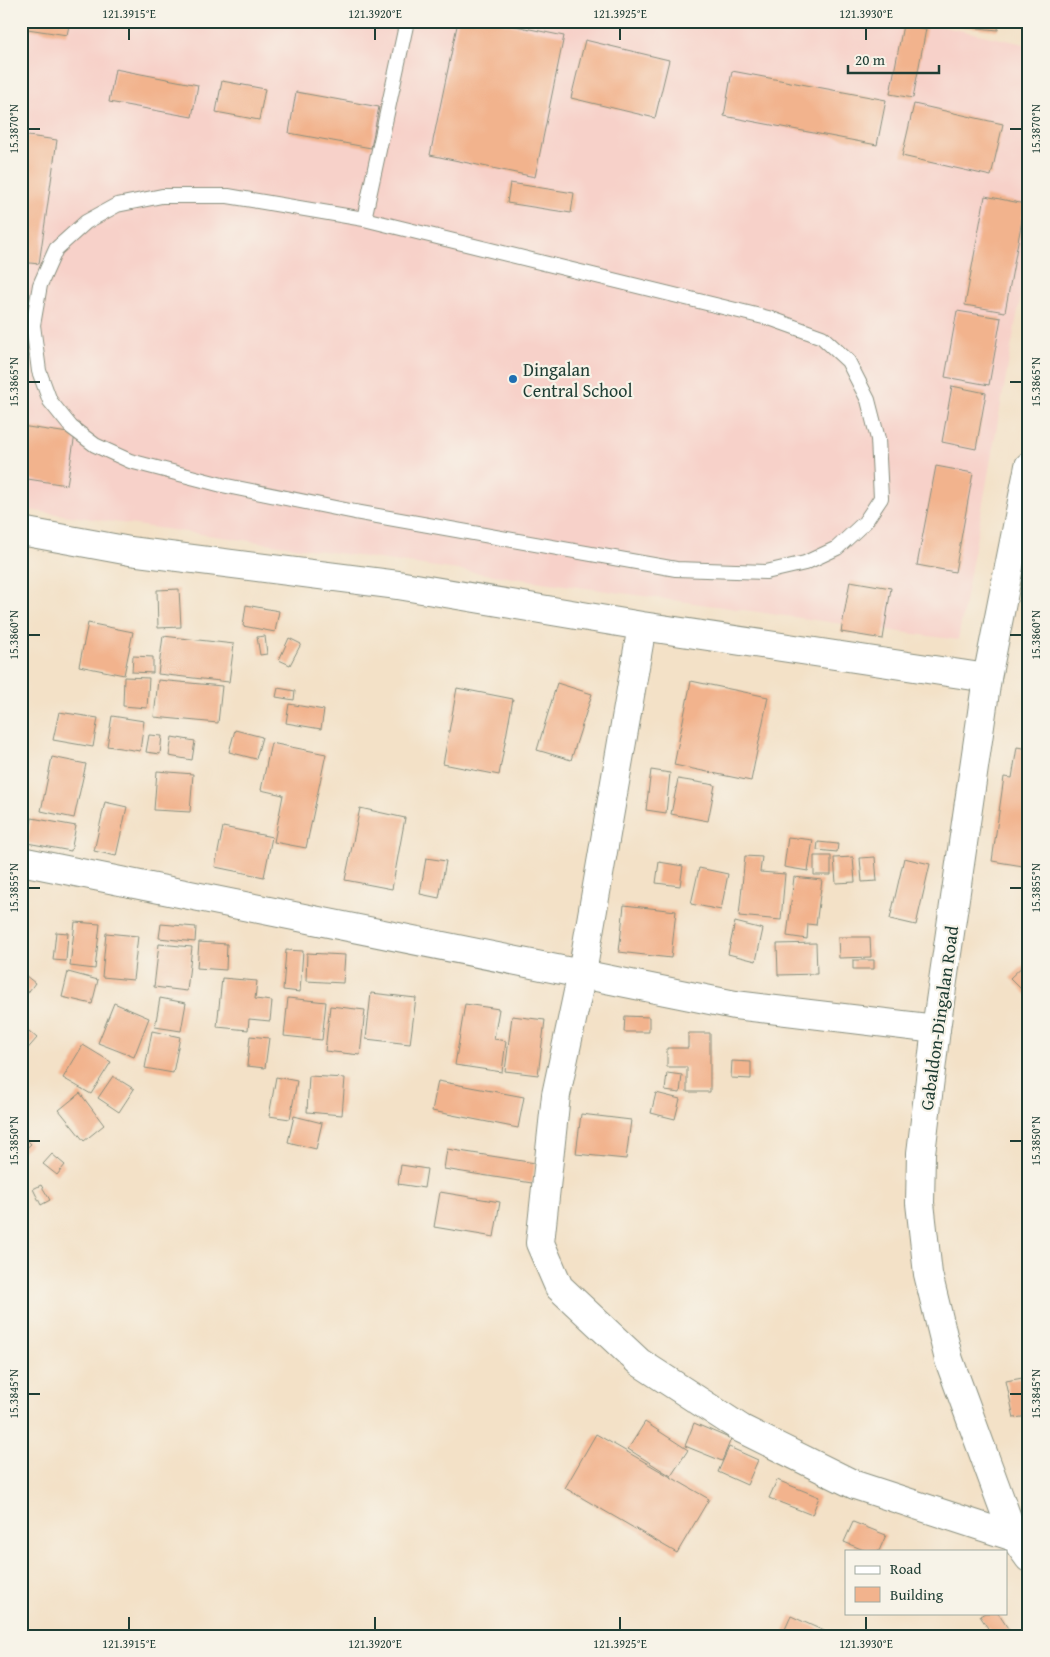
<svg xmlns="http://www.w3.org/2000/svg" width="1050" height="1657" viewBox="0 0 1050 1657" font-family="'Gentium Book Plus',serif">
<rect width="100%" height="100%" fill="#f7f3e8"/>
<filter id="ink" filterUnits="userSpaceOnUse"><feTurbulence type="fractalNoise" baseFrequency=".02" numOctaves="2"/><feDisplacementMap in="SourceGraphic" scale="10" xChannelSelector="R" yChannelSelector="G"/><feConvolveMatrix kernelMatrix="1 2 1 2 8 2 1 2 1" color-interpolation-filters="sRGB"/></filter>
<filter id="wash" filterUnits="userSpaceOnUse"><feTurbulence type="fractalNoise" baseFrequency=".0096" numOctaves="4" result="noise"/><feDisplacementMap in="SourceGraphic" scale="20" xChannelSelector="R" yChannelSelector="G"/><feGaussianBlur stdDeviation="1.12" result="paint"/><feColorMatrix in="noise" values="0 0 0 0 0 0 0 0 0 0 0 0 0 0 0 0 0 1.4 0 .05"/><feComposite in="paint" operator="in"/></filter>
<g filter="url(#wash)">
<rect width="100%" height="100%" fill="#f3e1c7"/>
<path fill="#f7d1c9" d="M21 21H917L1029 45V250L958 640 21 509Z"/>
<g id="blocks">
<path fill="#f2b38d" d="M21 21H70L67 35 21 28Z
M458 21H491L564 36 535 177 430 155Z
M959 21H999L998 30 959 26Z
M903 25 926 29 913 98 890 94Z
M585 40 669 60 655 118 571 98Z
M115 69 198 85 192 117 109 102Z
M732 71 886 100 877 145 724 116Z
M222 81 265 89 259 120 216 112Z
M296 92 379 107 371 148 289 133Z
M914 104 1003 124 991 176 902 156Z
M21 135 57 140 39 264 21 262Z
M510 183 574 193 571 213 507 203Z
M985 196 1025 204 1005 312 965 305Z
M957 311 1001 318 989 385 945 377Z
M952 386 986 393 976 449 942 442Z
M21 426 75 434 67 485 21 478Z
M936 466 973 473 955 572 917 565Z
M850 581 891 588 883 639 841 632Z
M179 589 181 627 158 628 157 590Z
M246 605 279 611 275 632 243 626Z
M88 623 133 632 124 675 79 666Z
M163 636 234 644 229 682 158 674Z
M265 636 267 654 260 655 257 637Z
M289 638 301 644 290 665 279 660Z
M133 656 153 657V673L132 672Z
M124 677 149 678 147 708 123 706Z
M158 680 222 686 218 723 154 717Z
M691 681 768 697 751 781 674 765Z
M557 683 592 694 571 760 537 750Z
M278 688 295 691 294 700 276 697Z
M457 688 513 699 499 775 443 764Z
M289 704 324 710 321 729 286 723Z
M59 712 98 718 93 747 53 740Z
M112 716 144 721 140 751 107 746Z
M235 730 262 737 256 759 229 752Z
M149 735 162 736 160 754 146 752Z
M172 737 195 741 192 760 169 756Z
M271 743 326 754 306 848 274 842 283 795 261 790Z
M1017 747 1029 749V867L992 861 1004 777 1012 778Z
M52 757 86 764 74 818 41 811Z
M651 770 670 773 666 813 646 810Z
M157 771 193 774 190 812 154 810Z
M678 779 715 785 708 821 671 814Z
M105 802 127 807 116 856 94 851Z
M360 808 405 818 392 889 345 880Z
M32 818 76 826 71 851 27 843Z
M223 827 272 837 264 877 215 867Z
M788 837 813 840 808 871 784 867Z
M818 842 838 844 837 852 817 850Z
M745 856 762 857 760 872 785 874 781 920 739 916Z
M814 856H831V875H814Z
M853 857 855 882 836 883 834 858Z
M875 857 877 881 862 882 860 858Z
M426 858 446 861 439 898 420 894Z
M904 858 930 864 916 925 890 919Z
M659 862 683 866 680 886 656 883Z
M699 868 728 874 721 910 691 904Z
M794 877 822 880 816 925 808 924 807 939 787 936Z
M624 905 676 911 671 958 619 952Z
M75 922 100 924 95 969 70 966Z
M735 922 763 929 756 961 728 954Z
M161 924 196 927 195 942 159 938Z
M56 932 68 933 66 961 53 960Z
M106 933 138 936 133 980 102 977Z
M838 937H870L871 957 839 958Z
M199 942 227 944 226 970 197 968Z
M816 943 817 974 778 975 777 944Z
M159 944 192 947 187 991 154 987Z
M286 950 303 951 300 992 283 990Z
M307 953 345 955 343 983 306 981Z
M853 960H874V969H853Z
M1029 960V997L1010 978Z
M21 972 35 983 21 1002Z
M68 972 98 980 92 1004 62 997Z
M222 978 257 981 255 999 272 1001 270 1021 249 1019 248 1030 217 1027Z
M371 993 416 998 410 1044 366 1039Z
M160 998 186 1003 181 1031 155 1027Z
M288 998 326 1002 322 1040 284 1036Z
M114 1003 149 1018 134 1057 98 1043Z
M465 1004 499 1009 494 1039 506 1041 502 1072 455 1065Z
M330 1006 365 1010 360 1055 325 1051Z
M512 1016 545 1020 538 1075 505 1071Z
M625 1016 649 1017V1032H624Z
M29 1031 37 1038 24 1053 21 1050V1040Z
M152 1031 180 1037 173 1073 145 1068Z
M688 1033H710V1092H687V1067H667V1048H688Z
M250 1036 269 1038 265 1068 247 1066Z
M83 1045 111 1062 91 1094 63 1078Z
M732 1061 751 1062V1079L731 1078Z
M667 1073 682 1075 680 1093 665 1091Z
M113 1076 134 1089 119 1112 98 1098Z
M309 1076 345 1078 342 1115 307 1112Z
M276 1077 297 1081 290 1119 269 1116Z
M438 1081 524 1097 518 1128 432 1111Z
M80 1093 104 1125 84 1141 59 1110Z
M656 1093 680 1099 675 1119 651 1113Z
M581 1114 631 1120 626 1159 576 1154Z
M294 1116 322 1123 316 1149 288 1142Z
M21 1134 31 1144 21 1153Z
M447 1149 535 1163 532 1183 444 1169Z
M52 1154 65 1165 57 1175 43 1164Z
M401 1165 427 1169 424 1188 398 1184Z
M41 1185 50 1200 41 1205 33 1189Z
M440 1192 500 1202 494 1237 434 1227Z
M1028 1377 1029 1416 1014 1418 1006 1381Z
M645 1422 688 1450 671 1476 628 1449Z
M694 1423 731 1439 722 1461 685 1446Z
M1024 1425H1029V1447H1028Z
M596 1434 709 1499 677 1553 565 1488Z
M729 1447 758 1460 747 1485 718 1472Z
M777 1480 819 1497 812 1515 769 1498Z
M853 1522 886 1535 879 1551H866L844 1542Z
M985 1613H998L1013 1636H993L980 1616Z
M791 1616 835 1636H782Z"/>
</g>
</g>
<g filter="url(#ink)">
<use href="#blocks" fill-opacity="0" stroke="#898f7e" stroke-width="1"/>
<g fill="none" stroke-linecap="round" stroke-linejoin="round">
<defs>
<path id="service" d="M162 196H228L364 219 772 319 822 337 848 361 868 400 878 439 881 498 865 522 837 548 805 563 766 572 676 569 355 512 222 485 130 461 95 445 71 427 50 401 39 371 33 325 40 285 56 249 86 222 117 205Z
M364 219 407 21"/>
<path id="minor" d="M21 531 130 551 398 585 642 626 987 678
M642 626 582 973 556 1095 540 1243 559 1287 639 1362 742 1429 855 1485 1014 1537"/>
<path id="tertiary" d="M21 861 735 1005 936 1029"/>
<path id="primary" d="M1029 466 987 678 936 1029 921 1153 920 1203 928 1274 949 1360 1014 1537 1029 1558"/>
</defs>
<use href="#service" stroke="#898f7e" stroke-width="16"/>
<use href="#minor" stroke="#898f7e" stroke-width="30"/>
<use href="#tertiary" stroke="#898f7e" stroke-width="30"/>
<use href="#primary" stroke="#898f7e" stroke-width="30"/>
<use href="#service" stroke="#fff" stroke-width="14"/>
<use href="#minor" stroke="#fff" stroke-width="28"/>
<use href="#tertiary" stroke="#fff" stroke-width="28"/>
<use href="#primary" stroke="#fff" stroke-width="28"/>
</g>
</g>
<path fill="none" stroke="#1f3d34" stroke-width="2" d="M129 28V40M375 28V40M620 28V40M866 28V40M28 129H40M1010 129H1022M28 382H40M1010 382H1022M28 635H40M1010 635H1022M28 888H40M1010 888H1022M28 1141H40M1010 1141H1022M28 1394H40M1010 1394H1022M129 1617V1630M375 1617V1630M620 1617V1630M866 1617V1630"/>
<circle fill="#1f6fb2" stroke="#f7f3e8" stroke-width="2" cx="513" cy="379" r="5"/>
<g text-anchor="middle" dominant-baseline="central" stroke-width="4.5" stroke-linejoin="round" paint-order="stroke">
<g font-size="18" fill="#1f3d34" stroke="#f7f3e8" text-anchor="start">
<text x="523" y="369">Dingalan<tspan x="523" dy="21">Central School</tspan></text>
</g>
<g font-size="18" fill="#1f3d34" stroke="#f7f3e8">
<text transform="translate(939 1018) rotate(-82)">Gabaldon-Dingalan Road</text>
</g>
</g>
<rect width="1050" height="1657" fill="none" stroke="#f7f3e8" stroke-width="55"/>
<rect x="845" y="1550" width="162" height="65" fill="#f7f3e8" stroke="#a1aaa0"/>
<rect x="855" y="1566" width="25" height="8" fill="#ffffff" stroke="#a1aaa0"/>
<text x="890" y="1574" font-size="15" fill="#1f3d34">Road</text>
<rect x="855" y="1587" width="25" height="15" fill="#f2b38d" stroke="#a1aaa0"/>
<text x="890" y="1600" font-size="15" fill="#1f3d34">Building</text>
<path d="M848 65v8h91v-8" fill="none" stroke="#1f3d34" stroke-width="2.5"/>
<text x="855" y="65" font-size="15" fill="#1f3d34" stroke="#f7f3e8" stroke-width="4" paint-order="stroke">20 m</text>
<rect x="28" y="28" width="994" height="1602" fill="none" stroke="#1f3d34" stroke-width="2"/>
<g font-size="12" text-anchor="middle" fill="#1f3d34">
<text x="129" y="18">121.3915°E</text>
<text x="375" y="18">121.3920°E</text>
<text x="620" y="18">121.3925°E</text>
<text x="866" y="18">121.3930°E</text>
<text transform="translate(14 129) rotate(-90)" y="4">15.3870°N</text>
<text transform="translate(1036 129) rotate(-90)" y="4">15.3870°N</text>
<text transform="translate(14 382) rotate(-90)" y="4">15.3865°N</text>
<text transform="translate(1036 382) rotate(-90)" y="4">15.3865°N</text>
<text transform="translate(14 635) rotate(-90)" y="4">15.3860°N</text>
<text transform="translate(1036 635) rotate(-90)" y="4">15.3860°N</text>
<text transform="translate(14 888) rotate(-90)" y="4">15.3855°N</text>
<text transform="translate(1036 888) rotate(-90)" y="4">15.3855°N</text>
<text transform="translate(14 1141) rotate(-90)" y="4">15.3850°N</text>
<text transform="translate(1036 1141) rotate(-90)" y="4">15.3850°N</text>
<text transform="translate(14 1394) rotate(-90)" y="4">15.3845°N</text>
<text transform="translate(1036 1394) rotate(-90)" y="4">15.3845°N</text>
<text x="129" y="1648">121.3915°E</text>
<text x="375" y="1648">121.3920°E</text>
<text x="620" y="1648">121.3925°E</text>
<text x="866" y="1648">121.3930°E</text>
</g>
</svg>
